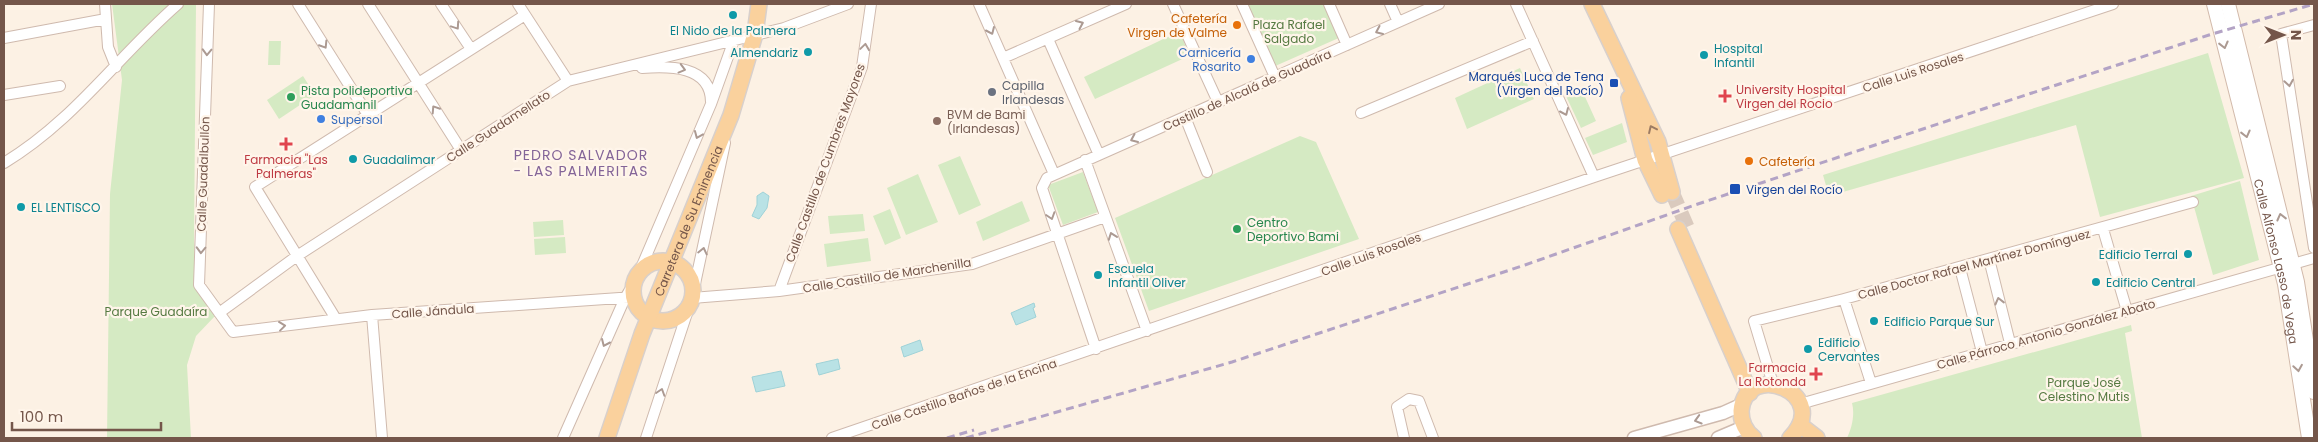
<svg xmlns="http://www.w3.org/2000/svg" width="2318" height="442" viewBox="0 0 2318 442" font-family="Poppins,sans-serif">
<rect width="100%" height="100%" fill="#fcf1e4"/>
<path fill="#d5eac3" d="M112 4H196L194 240 196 286 215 316 196 336 187 365 191 438H107L110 194 122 80Z
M1245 4H1327L1341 37 1273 67Z
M1180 31 1189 56 1095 99 1084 77Z
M269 41H281L280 65H268Z
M2208 53 2244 178 2100 217 2076 125 1829 196 1823 175Z
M1520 68 1534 99 1467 129 1455 98Z
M303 76 315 95 279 119 267 100Z
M1581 88 1596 121 1581 128 1566 96Z
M1622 123 1627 142 1593 155 1585 138Z
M1300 136 1316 142 1359 239 1149 311 1115 218Z
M960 156 981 205 959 215 938 165Z
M1083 172 1098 212 1063 225 1048 185Z
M918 174 938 222 906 235 887 188Z
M2240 181 2259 260 2213 275 2191 196Z
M1022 201 1030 221 983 241 976 222Z
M890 209 901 238 885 245 873 216Z
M863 214 865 231 830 234 828 216Z
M563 220 564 235 534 237 533 222Z
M565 237 566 253 535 255 534 239Z
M868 238 871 261 827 267 824 244Z
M2131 325 2132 331 2125 333 2142 438H1847C1852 428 1855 414 1852 403Z"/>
<path fill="#b9e2e5" stroke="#9fd2d7" d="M763 192 769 196 767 208 759 219 752 216 757 205V196Z
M1034 303 1035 307 1033 308 1036 317 1016 325 1011 313Z
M920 340 923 350 904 357 901 347Z
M838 359 840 369 819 375 816 364Z
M781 371 785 386 756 392 752 377Z"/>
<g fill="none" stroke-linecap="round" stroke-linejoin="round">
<path stroke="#dacabe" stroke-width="15" stroke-dasharray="15 8" stroke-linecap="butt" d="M1672 192 1687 227"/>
<defs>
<path id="minor" d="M105 4 108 47 116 67
M209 4 199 285 233 332 372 315 634 297
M298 4 368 115
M368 4 461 150
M441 4 471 49
M518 4 568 81
M979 4 1054 174
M1173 4 1218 102
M1242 4 1275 77
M1329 4 1347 45
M1390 4 1398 22
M1516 4 1594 177
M2314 25 2281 34 2314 248
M4 38 106 19
M1048 39 1099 155
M1003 58 1126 4
M642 68C668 66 711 65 711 102
M4 95 60 86
M1361 113 1533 41
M1185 117 1207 172
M1085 160 1147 331
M4 163C75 120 117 57 178 4
M2103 229 2127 311
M1989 259 2010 343
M1960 268 1982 352
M638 275 711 104 734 40
M779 291 862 67 871 4
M692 298 779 291 972 264 1105 217
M1844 299 1871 383
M219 313 297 256 568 81 784 28 848 4
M372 315 382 438
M336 319 255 187 525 15
M1096 349 1042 188 1047 178 1439 4
M1773 384 1754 321 1844 299 2193 202
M1800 404 2314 258
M563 438 625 298 636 280
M646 438 692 298 725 143
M832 438 1594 177 2113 4
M1404 438 1397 407 1409 399 1419 401 1433 438"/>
<path id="tertiary" d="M1634 438 1723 413 1743 404
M1718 438 1744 427"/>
<g id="secondary">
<path id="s1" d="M2214 4 2285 284 2309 438"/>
<path d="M2228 4 2297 282 2314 392"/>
</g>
<g id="primary">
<path d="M1592 4 1658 142 1672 192"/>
<path d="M1629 98 1645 160 1662 195"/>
<path d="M1678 229 1750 393"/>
<circle cx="663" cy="291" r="30"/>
<path d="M1800 425 1817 438"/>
<path id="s2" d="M607 438 642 334 731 115 755 34 759 4"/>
<path d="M1754 438C1746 432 1741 422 1741 411 1746 358 1834 394 1790 438"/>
</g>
</defs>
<use href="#minor" stroke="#cfbaae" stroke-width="12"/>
<use href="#tertiary" stroke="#cfbaae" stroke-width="15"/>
<use href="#secondary" stroke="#d2baab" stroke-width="16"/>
<use href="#primary" stroke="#d8d0cc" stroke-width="18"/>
<use href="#minor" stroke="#fff" stroke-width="10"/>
<use href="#tertiary" stroke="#fff" stroke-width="12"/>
<use href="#secondary" stroke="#fff" stroke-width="14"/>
<use href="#primary" stroke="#fad19d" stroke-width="15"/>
<path stroke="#b3a3c5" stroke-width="3" stroke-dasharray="8 5" stroke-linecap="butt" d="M947 438 974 430
M966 438 1232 362 1525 265 1695 205 1983 109 2209 35 2314 4"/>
</g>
<defs><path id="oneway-chevron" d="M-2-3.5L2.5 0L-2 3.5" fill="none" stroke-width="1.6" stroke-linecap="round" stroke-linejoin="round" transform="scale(1.25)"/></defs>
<g stroke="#ac9a92">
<use href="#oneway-chevron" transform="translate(1080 24) rotate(-24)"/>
<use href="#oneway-chevron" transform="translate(456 26) rotate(56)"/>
<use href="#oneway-chevron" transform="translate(991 31) rotate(66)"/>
<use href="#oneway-chevron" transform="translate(1379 31) rotate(156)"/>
<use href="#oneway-chevron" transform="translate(324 45) rotate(58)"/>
<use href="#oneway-chevron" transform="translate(2224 45) rotate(76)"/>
<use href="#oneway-chevron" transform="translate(865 47) rotate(-82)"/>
<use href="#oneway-chevron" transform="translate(207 52) rotate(92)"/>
<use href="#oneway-chevron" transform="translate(682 69) rotate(15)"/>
<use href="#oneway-chevron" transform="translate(2289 83) rotate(81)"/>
<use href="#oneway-chevron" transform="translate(435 109) rotate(-123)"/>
<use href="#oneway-chevron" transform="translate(1565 112) rotate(66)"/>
<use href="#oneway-chevron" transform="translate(2246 134) rotate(76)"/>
<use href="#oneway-chevron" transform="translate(698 135) rotate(113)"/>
<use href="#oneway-chevron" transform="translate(1134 139) rotate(156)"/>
<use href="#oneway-chevron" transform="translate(1051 216) rotate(72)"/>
<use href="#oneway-chevron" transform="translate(2281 217) rotate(-104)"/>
<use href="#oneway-chevron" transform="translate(1112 236) rotate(-110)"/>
<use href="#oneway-chevron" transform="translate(201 250) rotate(92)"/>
<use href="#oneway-chevron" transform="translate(703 251) rotate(-77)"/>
<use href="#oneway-chevron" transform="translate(1999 301) rotate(-104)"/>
<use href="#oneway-chevron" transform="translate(282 326) rotate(-7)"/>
<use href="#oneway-chevron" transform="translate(605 343) rotate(114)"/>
<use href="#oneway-chevron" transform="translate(2298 368) rotate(81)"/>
<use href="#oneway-chevron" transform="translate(661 392) rotate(-72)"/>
<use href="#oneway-chevron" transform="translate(1698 420) rotate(164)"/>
</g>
<use stroke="#9c7b63" href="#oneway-chevron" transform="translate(1652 129) rotate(-115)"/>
<g fill="#0f9aa8" stroke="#fff5ea" stroke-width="2">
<circle cx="733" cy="15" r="5"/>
<circle cx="808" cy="52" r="5"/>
<circle cx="1704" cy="55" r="5"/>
<circle cx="353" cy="159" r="5"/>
<circle cx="21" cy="207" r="5"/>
<circle cx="2188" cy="254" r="5"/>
<circle cx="1098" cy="275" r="5"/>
<circle cx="2096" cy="282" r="5"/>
<circle cx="1874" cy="321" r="5"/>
<circle cx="1808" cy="349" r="5"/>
</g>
<g fill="#e8710a" stroke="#fff5ea" stroke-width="2">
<circle cx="1237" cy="25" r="5"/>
<circle cx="1749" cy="161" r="5"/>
</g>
<g fill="#3f7fe0" stroke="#fff5ea" stroke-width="2">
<circle cx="1251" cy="59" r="5"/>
<circle cx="321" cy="119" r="5"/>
</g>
<g fill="#1a4fb4" stroke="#fff5ea" stroke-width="2">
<rect x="1609" y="78" width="10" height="10" rx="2.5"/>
<rect x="1729" y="183" width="12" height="12" rx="2.5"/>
</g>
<circle fill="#6b7280" stroke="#fff5ea" stroke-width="2" cx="992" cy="92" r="5"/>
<g fill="#e0444e" stroke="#fff5ea" stroke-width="2">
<path d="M1722.5 88.5h5v5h5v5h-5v5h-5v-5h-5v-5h5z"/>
<path d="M283.5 136.5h5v5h5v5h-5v5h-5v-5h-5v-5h5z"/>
<path d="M1813.5 366.5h5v5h5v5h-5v5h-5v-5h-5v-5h5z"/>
</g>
<g fill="#2e9e5b" stroke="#fff5ea" stroke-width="2">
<circle cx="291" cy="97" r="5"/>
<circle cx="1237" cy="229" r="5"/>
</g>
<circle fill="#8d6e63" stroke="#fff5ea" stroke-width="2" cx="937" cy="121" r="5"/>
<g text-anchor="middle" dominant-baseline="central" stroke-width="4.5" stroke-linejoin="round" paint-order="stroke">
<g font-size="12" fill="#c56008" stroke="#fff5ea" text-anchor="end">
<text x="1227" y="18">Cafetería<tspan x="1227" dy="14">Virgen de Valme</tspan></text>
<text x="1759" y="161" text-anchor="start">Cafetería</text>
</g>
<g font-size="12" fill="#567a42" stroke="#fff5ea">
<text x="1289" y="24">Plaza Rafael<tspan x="1289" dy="14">Salgado</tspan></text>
<text x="156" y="311">Parque Guadaíra</text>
<text x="2084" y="382">Parque José<tspan x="2084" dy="14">Celestino Mutis</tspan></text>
</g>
<g font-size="12" fill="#0d838f" stroke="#fff5ea" text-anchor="start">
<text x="733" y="30" text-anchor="middle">El Nido de la Palmera</text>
<text x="1714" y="48">Hospital<tspan x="1714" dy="14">Infantil</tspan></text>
<text x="798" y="52" text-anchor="end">Almendariz</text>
<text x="363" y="159">Guadalimar</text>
<text x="31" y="207">EL LENTISCO</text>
<text x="2178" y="254" text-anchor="end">Edificio Terral</text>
<text x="1108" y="268">Escuela<tspan x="1108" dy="14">Infantil Oliver</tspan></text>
<text x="2106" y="282">Edificio Central</text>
<text x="1884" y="321">Edificio Parque Sur</text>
<text x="1818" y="342">Edificio<tspan x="1818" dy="14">Cervantes</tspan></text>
</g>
<g font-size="12" fill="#366cbe" stroke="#fff5ea" text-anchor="end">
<text x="1241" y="52">Carnicería<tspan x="1241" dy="14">Rosarito</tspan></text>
<text x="331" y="119" text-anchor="start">Supersol</text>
</g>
<g font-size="12" fill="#74564a" stroke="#fff5ea">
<text transform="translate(1913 72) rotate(-18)">Calle Luis Rosales</text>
<text transform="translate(1247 90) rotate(-24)">Castillo de Alcalá de Guadaíra</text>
<text transform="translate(498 126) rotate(-33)">Calle Guadamellato</text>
<text transform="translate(825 163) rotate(-70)">Calle Castillo de Cumbres Mayores</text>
<text transform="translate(203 174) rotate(-88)">Calle Guadalbullón</text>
<text stroke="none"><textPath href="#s2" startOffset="232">Carretera de Su Eminencia</textPath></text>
<text transform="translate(1371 254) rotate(-20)">Calle Luis Rosales</text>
<text stroke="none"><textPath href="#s1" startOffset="265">Calle Alfonso Lasso de Vega</textPath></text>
<text transform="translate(1974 264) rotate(-15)">Calle Doctor Rafael Martínez Domínguez</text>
<text transform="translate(887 275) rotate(-9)">Calle Castillo de Marchenilla</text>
<text transform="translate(433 311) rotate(-4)">Calle Jándula</text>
<text transform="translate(2046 334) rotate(-16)">Calle Párroco Antonio González Abato</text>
<text transform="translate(964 394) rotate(-19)">Calle Castillo Baños de la Encina</text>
</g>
<g font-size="12" fill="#164399" stroke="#fff5ea" text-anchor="end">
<text x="1604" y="76">Marqués Luca de Tena<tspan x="1604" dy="14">(Virgen del Rocío)</tspan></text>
<text x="1746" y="189" text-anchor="start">Virgen del Rocío</text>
</g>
<g font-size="12" fill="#5b616d" stroke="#fff5ea" text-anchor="start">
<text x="1002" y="85">Capilla<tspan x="1002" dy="14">Irlandesas</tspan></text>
</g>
<g font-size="12" fill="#be3a42" stroke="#fff5ea" text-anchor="start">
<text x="1736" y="89">University Hospital<tspan x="1736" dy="14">Virgen del Rocio</tspan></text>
<text x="286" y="159" text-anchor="middle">Farmacia "Las<tspan x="286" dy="14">Palmeras"</tspan></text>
<text x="1806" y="367" text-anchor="end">Farmacia<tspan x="1806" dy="14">La Rotonda</tspan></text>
</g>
<g font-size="12" fill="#27864d" stroke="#fff5ea" text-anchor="start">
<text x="301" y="90">Pista polideportiva<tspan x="301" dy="14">Guadamanil</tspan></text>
<text x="1247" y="222">Centro<tspan x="1247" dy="14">Deportivo Bami</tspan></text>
</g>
<g font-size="12" fill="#785e54" stroke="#fff5ea" text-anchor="start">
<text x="947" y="114">BVM de Bami<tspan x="947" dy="14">(Irlandesas)</tspan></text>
</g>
<g font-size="14" letter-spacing="1" fill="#846598" stroke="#fff5ea">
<text x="581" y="155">PEDRO SALVADOR<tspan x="581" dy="16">- LAS PALMERITAS</tspan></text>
</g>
</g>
<rect width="2318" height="442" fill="none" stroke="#74564a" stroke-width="10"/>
<g transform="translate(2283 35) rotate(90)" stroke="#fff5ea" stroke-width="4" paint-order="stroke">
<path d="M0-4L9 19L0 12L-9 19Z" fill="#74564a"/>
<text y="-8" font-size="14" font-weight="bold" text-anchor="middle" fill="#74564a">N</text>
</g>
<path d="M12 422v8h149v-8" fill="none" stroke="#74564a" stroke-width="2.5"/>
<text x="20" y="422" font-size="15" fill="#74564a" stroke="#fff5ea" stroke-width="4" paint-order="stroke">100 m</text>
</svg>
